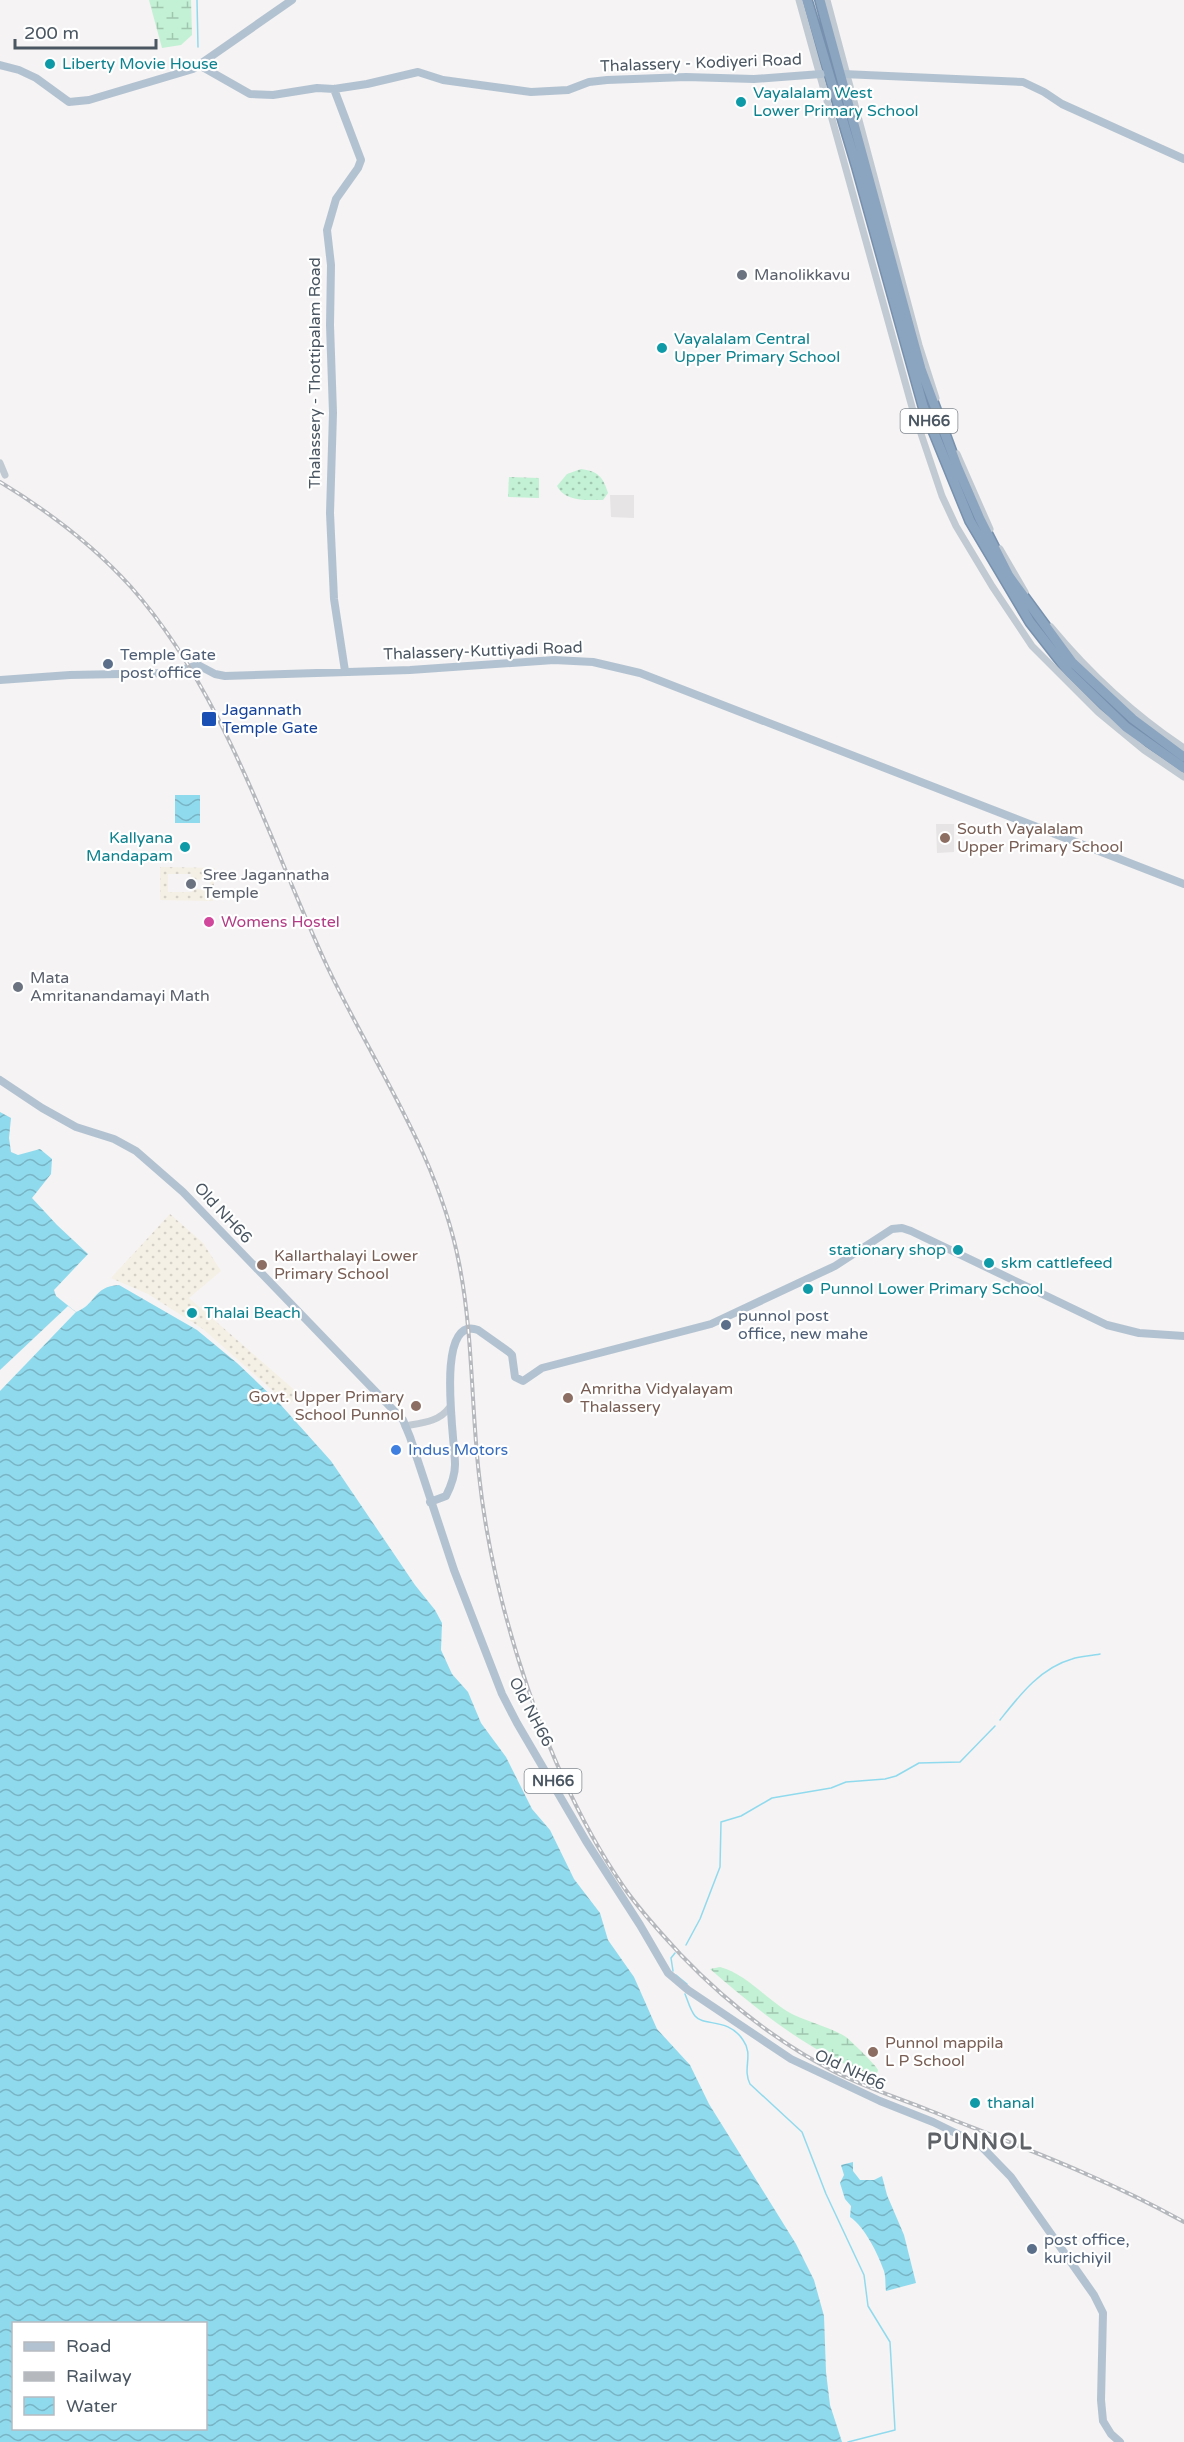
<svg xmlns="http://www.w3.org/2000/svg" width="1184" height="2442" viewBox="0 0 1184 2442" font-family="'Varela Round',sans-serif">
<defs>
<pattern id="wetland-marsh" width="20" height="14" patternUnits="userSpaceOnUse" patternTransform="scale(1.5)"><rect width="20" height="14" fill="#c3f1d5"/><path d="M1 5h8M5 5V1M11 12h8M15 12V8" fill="none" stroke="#a0c6b0"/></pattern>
<pattern id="sand-dots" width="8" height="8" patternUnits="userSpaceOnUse" patternTransform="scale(1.5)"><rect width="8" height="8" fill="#f5f0e5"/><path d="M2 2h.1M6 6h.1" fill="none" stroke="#d4d0c7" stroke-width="1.8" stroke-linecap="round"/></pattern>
<pattern id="park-dots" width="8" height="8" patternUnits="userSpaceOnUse" patternTransform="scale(1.5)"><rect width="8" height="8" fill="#c3f1d5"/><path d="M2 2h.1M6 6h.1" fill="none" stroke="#a0c6b0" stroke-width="1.8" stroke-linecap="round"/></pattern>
<pattern id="water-waves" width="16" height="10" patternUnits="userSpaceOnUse" patternTransform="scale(1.5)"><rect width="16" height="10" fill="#90daee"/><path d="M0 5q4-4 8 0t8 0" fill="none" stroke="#78b4c4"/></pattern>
</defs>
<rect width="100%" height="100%" fill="#f5f3f3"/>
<path fill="#e6e4e5" d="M610 495H634V518L611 517Z
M936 824H954V852L937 853Z"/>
<path fill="url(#wetland-marsh)" d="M149 0H191L192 35 181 45 162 48Z
M720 1967C749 1975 768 2002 794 2015 811 2023 830 2027 846 2037 850 2040 876 2065 878 2070L876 2076C813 2056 759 2011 710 1969Z"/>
<path fill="url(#sand-dots)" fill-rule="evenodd" d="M160 867 215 868 213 901 160 900ZM168 874H191V880L210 879V891L193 888 192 892H168Z
M170 1214 203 1243 221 1271 189 1298 299 1394 289 1405 203 1329 148 1294 111 1278Z"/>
<path fill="url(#park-dots)" d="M581 469C597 471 603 476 608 493L603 500C587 500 565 502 557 486L567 474Z
M509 477 539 478V498L508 497Z"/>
<path fill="url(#water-waves)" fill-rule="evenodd" d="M175 795H200V823H175Z
M0 1112 11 1118 9 1138 11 1152 18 1155 40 1149 52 1159 51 1174 32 1198 57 1225 88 1254 54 1290 56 1296 76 1312C96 1305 93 1286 119 1285L197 1330 237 1363 280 1404 331 1461 415 1585 435 1610 442 1623 441 1650 452 1674 468 1692 481 1723 506 1757 532 1809 550 1830 574 1879 600 1913 608 1940 634 1977 657 2029 690 2065 709 2104 796 2244 814 2280 824 2316 826 2372 830 2405 842 2442H0ZM14 2324H206V2428H14Z
M853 2162V2171L860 2180H874L882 2176 887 2195 904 2235 916 2283 886 2291C885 2285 886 2277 884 2271 878 2254 865 2227 850 2217L851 2206 845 2199 840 2183 844 2175 841 2165Z"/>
<path fill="#f5f3f3" d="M68 1306 76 1312 0 1391V1370Z"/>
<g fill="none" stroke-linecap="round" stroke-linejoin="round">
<path stroke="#90daee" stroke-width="1.5" d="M197 0 198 47
M1000 1720C1019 1696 1040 1668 1072 1659 1081 1656 1091 1656 1100 1654
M686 1945 700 1919 720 1867 721 1822 741 1816 772 1798 831 1788 846 1782 885 1779 896 1776 919 1763 960 1762 995 1726
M673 1971 671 1958 675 1953
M676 1975 687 1984
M685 1994C688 2001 690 2010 695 2016 704 2027 728 2017 743 2040 754 2055 742 2068 750 2084L802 2132 826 2194 864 2275 868 2306 890 2342 895 2430 848 2442"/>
<defs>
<path id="highway" d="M807 0 857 168 923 406 970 521 1030 622 1069 672 1126 727 1184 768
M820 0 921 369 957 466 980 519 1009 576 1072 662 1133 719 1184 757"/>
</defs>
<use href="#highway" stroke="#7690ad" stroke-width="12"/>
<path stroke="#c1cad2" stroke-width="7" d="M799 0 912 407 942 496 956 526 992 586 1032 646 1098 712 1144 750 1184 777
M827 0 919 345 936 398
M957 454 990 529
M0 463 5 475
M1000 549 1025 592
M1051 627C1090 674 1133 714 1184 748
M405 1426C421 1423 439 1422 449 1408"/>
<path stroke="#b3c2d1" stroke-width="8" d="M0 65 19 70 36 78 69 102 89 100 193 69 292 0
M199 65 250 94 273 95 317 88 334 89 367 84 418 72 443 80 531 92 568 90 589 82 607 80 686 77 754 79 821 74
M843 74 1023 82 1044 92 1062 104 1184 159
M334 89 361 160 358 168 336 199 327 230 331 265 330 325 333 413 330 513 334 599 345 671
M0 680 70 675 170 673 198 665 215 674 225 676 410 670 554 660 593 662 640 673 1184 884
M0 1080 42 1108 76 1127 114 1139 136 1151 183 1192 403 1420 410 1437 454 1570 502 1694 517 1723 586 1841 640 1925 668 1973 688 1990 791 2059 880 2101 933 2122 980 2145 1011 2177 1094 2295 1103 2313 1101 2400 1103 2421 1111 2434 1120 2442
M430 1502 446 1496C450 1488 455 1475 455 1465 456 1447 433 1314 478 1330L509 1352 512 1355 515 1377 523 1381 542 1368 711 1324 835 1266 892 1229 902 1228 911 1231 1107 1325 1139 1333 1184 1336"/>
<use href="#highway" stroke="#8ba5c1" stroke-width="9"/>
<defs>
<path id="rail" d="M0 482C48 511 93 545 131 587 225 693 268 839 327 966 373 1064 438 1154 459 1263 473 1333 471 1404 479 1475 493 1607 548 1777 623 1886 640 1911 661 1933 681 1955 725 2001 776 2041 833 2071 862 2086 895 2097 926 2109 1013 2144 1102 2176 1184 2222"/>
</defs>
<use href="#rail" stroke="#b5b8bd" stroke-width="4"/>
<use href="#rail" stroke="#fff" stroke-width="1.5" stroke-dasharray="4.5" stroke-linecap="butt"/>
</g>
<g fill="#0f9aa8" stroke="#fff" stroke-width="2">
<circle cx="50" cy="64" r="6"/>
<circle cx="741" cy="102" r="6"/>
<circle cx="662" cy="348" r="6"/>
<circle cx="185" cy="847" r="6"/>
<circle cx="958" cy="1250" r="6"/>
<circle cx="989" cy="1263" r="6"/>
<circle cx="808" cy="1289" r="6"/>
<circle cx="192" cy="1313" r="6"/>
<circle cx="975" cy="2103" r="6"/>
</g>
<g fill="#6b7280" stroke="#fff" stroke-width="2">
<circle cx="742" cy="275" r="6"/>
<circle cx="191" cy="884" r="6"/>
<circle cx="18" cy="987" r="6"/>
</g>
<g fill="#5c6f8a" stroke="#fff" stroke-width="2">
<circle cx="108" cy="664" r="6"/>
<circle cx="726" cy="1325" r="6"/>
<circle cx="1032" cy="2249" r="6"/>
</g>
<rect fill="#1a4fb4" stroke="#fff" stroke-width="2" x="201" y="711" width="16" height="16" rx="3"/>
<g fill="#8d6e63" stroke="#fff" stroke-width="2">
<circle cx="945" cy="838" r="6"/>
<circle cx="262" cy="1265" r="6"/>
<circle cx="568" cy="1398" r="6"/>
<circle cx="416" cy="1406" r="6"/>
<circle cx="873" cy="2052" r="6"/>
</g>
<circle fill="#d1479c" stroke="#fff" stroke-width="2" cx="209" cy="922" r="6"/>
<circle fill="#3f7fe0" stroke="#fff" stroke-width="2" cx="396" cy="1450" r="6"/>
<g text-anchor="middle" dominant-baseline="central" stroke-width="4.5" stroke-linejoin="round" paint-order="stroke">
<g fill="#fff" stroke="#808990" stroke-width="1.5">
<rect x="900.5" y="409" width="57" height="24" rx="4.5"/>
<rect x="524.5" y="1769" width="57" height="24" rx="4.5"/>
</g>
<g font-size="15" font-weight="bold" fill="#4a5661">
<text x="929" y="421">NH66</text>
<text x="553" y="1781">NH66</text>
</g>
<g font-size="16" fill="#4a5661" stroke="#fff">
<text transform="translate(701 63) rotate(-2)">Thalassery - Kodiyeri Road</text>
<text transform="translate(315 373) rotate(-90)">Thalassery - Thottipalam Road</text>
<text transform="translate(483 651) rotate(-2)">Thalassery-Kuttiyadi Road</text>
<text transform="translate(223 1213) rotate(47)">Old NH66</text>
<text transform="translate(531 1712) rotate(62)">Old NH66</text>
<text transform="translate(850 2070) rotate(25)">Old NH66</text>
</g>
<g font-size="16" fill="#0d838f" stroke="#fff" text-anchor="start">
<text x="62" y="64">Liberty Movie House</text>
<text x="753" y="93">Vayalalam West<tspan x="753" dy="18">Lower Primary School</tspan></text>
<text x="674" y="339">Vayalalam Central<tspan x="674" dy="18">Upper Primary School</tspan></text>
<text x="173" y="838" text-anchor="end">Kallyana<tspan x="173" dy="18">Mandapam</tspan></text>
<text x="946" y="1250" text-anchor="end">stationary shop</text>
<text x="1001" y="1263">skm cattlefeed</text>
<text x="820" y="1289">Punnol Lower Primary School</text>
<text x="204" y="1313">Thalai Beach</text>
<text x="987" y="2103">thanal</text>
</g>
<g font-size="16" fill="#5b616d" stroke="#fff" text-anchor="start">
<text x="754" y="275">Manolikkavu</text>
<text x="203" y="875">Sree Jagannatha<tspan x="203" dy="18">Temple</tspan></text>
<text x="30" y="978">Mata<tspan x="30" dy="18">Amritanandamayi Math</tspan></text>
</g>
<g font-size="16" fill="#4e5e75" stroke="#fff" text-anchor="start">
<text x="120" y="655">Temple Gate<tspan x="120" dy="18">post office</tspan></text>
<text x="738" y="1316">punnol post<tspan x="738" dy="18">office, new mahe</tspan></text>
<text x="1044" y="2240">post office,<tspan x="1044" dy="18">kurichiyil</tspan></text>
</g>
<g font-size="16" fill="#164399" stroke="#fff" text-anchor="start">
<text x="222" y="710">Jagannath<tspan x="222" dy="18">Temple Gate</tspan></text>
</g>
<g font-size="16" fill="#785e54" stroke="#fff" text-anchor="start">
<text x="957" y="829">South Vayalalam<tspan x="957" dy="18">Upper Primary School</tspan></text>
<text x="274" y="1256">Kallarthalayi Lower<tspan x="274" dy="18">Primary School</tspan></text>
<text x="580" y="1389">Amritha Vidyalayam<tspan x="580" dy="18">Thalassery</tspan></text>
<text x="404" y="1397" text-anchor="end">Govt. Upper Primary<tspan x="404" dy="18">School Punnol</tspan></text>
<text x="885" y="2043">Punnol mappila<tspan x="885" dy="18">L P School</tspan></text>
</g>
<g font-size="16" fill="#b23c85" stroke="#fff" text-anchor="start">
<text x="221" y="922">Womens Hostel</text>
</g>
<g font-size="16" fill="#366cbe" stroke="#fff" text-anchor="start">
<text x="408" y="1450">Indus Motors</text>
</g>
<g font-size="22" font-weight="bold" letter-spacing="1.5" fill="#5f6368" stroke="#fff">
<text x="980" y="2142">PUNNOL</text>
</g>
</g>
<rect x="12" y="2322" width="195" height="108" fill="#ffffff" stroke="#b7bbc0" stroke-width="1.5"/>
<rect x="24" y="2342" width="30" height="9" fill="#b3c2d1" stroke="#b7bbc0" stroke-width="1.5"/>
<text x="66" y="2352" font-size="18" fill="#4a5661">Road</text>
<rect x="24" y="2372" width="30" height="9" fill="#b5b8bd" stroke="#b7bbc0" stroke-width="1.5"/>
<text x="66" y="2382" font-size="18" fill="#4a5661">Railway</text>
<rect x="24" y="2397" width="30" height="18" fill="url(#water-waves)" stroke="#b7bbc0" stroke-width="1.5"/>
<text x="66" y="2412" font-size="18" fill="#4a5661">Water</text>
<path d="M15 39v9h141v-9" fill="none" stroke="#4a5661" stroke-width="3"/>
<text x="24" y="39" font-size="18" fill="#4a5661" stroke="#ffffff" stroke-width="4.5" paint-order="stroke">200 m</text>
</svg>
